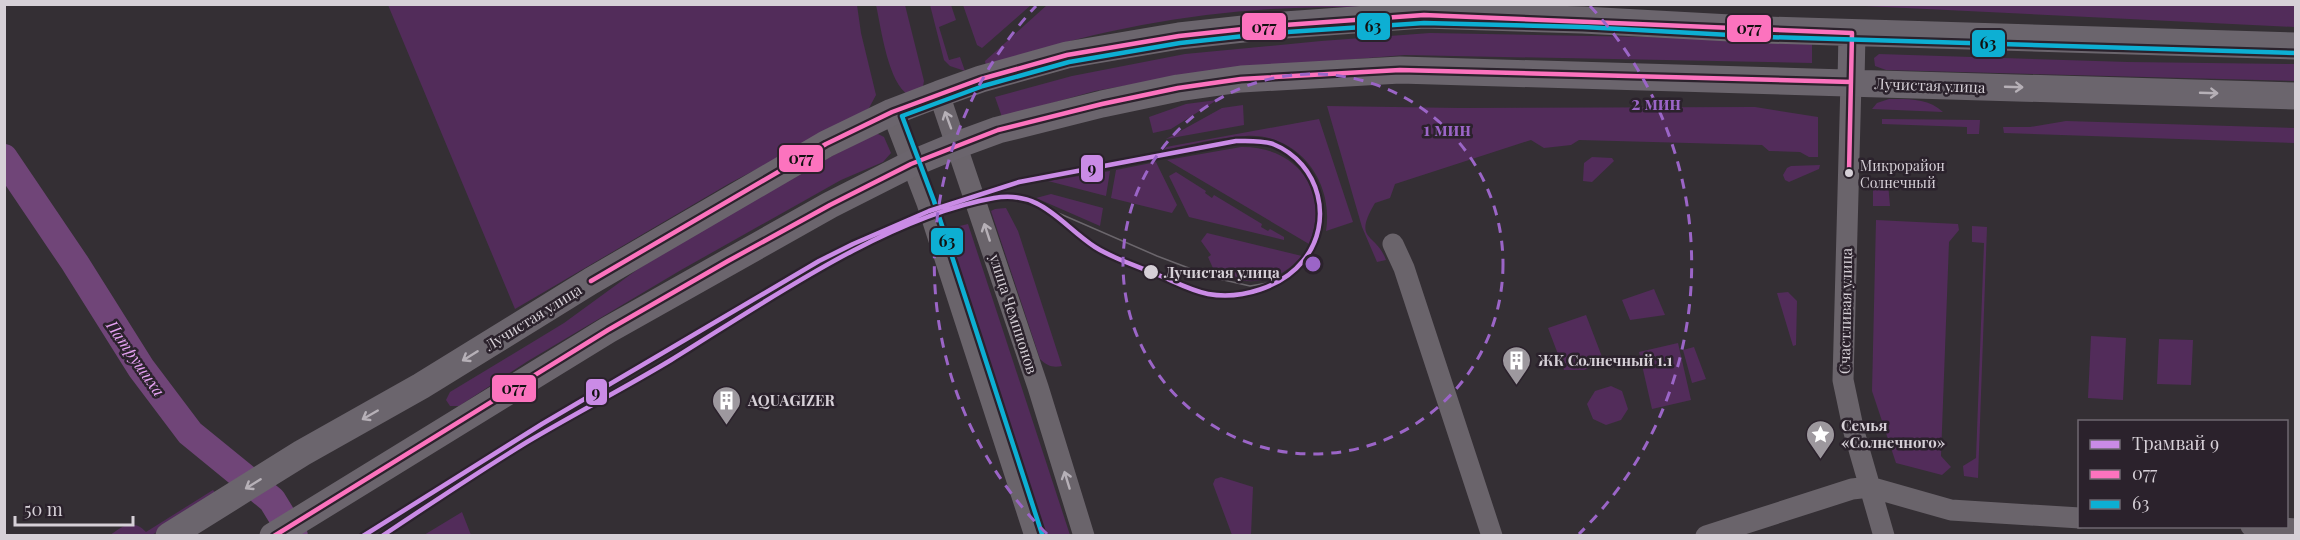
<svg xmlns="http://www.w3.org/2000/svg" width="2300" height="540" viewBox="0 0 2300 540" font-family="'Playfair Display',serif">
<rect width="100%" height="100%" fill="#342f34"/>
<path fill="#522c5a" d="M1548 4 1557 11C1462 8 1366 4 1271 9 1174 15 1077 35 986 66L985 61 1047 5Z
M388 5H857L861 33 876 95 869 108 852 119 730 183 515 309Z
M876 5H905L924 81 923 86 909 95C888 84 881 27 876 5Z
M930 5H951L956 20 939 27 949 60 960 57 965 71 950 66 944 60Z
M963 5V4L1031 5 982 48 977 45Z
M1843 5H2295V27L1844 5Z
M1430 33 1812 40V63L1405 55 1208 71 1095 91 1002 117 995 97 1072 76 1185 54 1321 41Z
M1879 54 2128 62 2295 64 2296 81 1886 70 1875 66 1874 58Z
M1889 99C1909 99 1928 98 1943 112L1872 109 1877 103Z
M1217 100 1171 129 1153 133 1149 117 1186 104Z
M1243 105 1244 125 1166 139 1222 108Z
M1327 106 1460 108 1755 107 1818 117V157H1809L1800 152 1769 151 1762 145 1579 140 1571 145 1544 148 1531 140 1395 184 1390 198 1375 203C1352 242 1376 232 1386 260L1377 262 1362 227Z
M1319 119 1353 222 1326 231C1334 181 1298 133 1246 136 1219 137 1190 145 1164 150L1166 147Z
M1882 119 1980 120 1979 134H1967V127L1882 124Z
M2066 121 2295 128V143L2004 133 2003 127H2030Z
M876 133 884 137 891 153 883 162 841 180 681 270 528 361 459 406H450L446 400 450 392 564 323 638 269 765 191Z
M1241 147C1296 146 1331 191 1309 244L1167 160Z
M1592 157 1612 158 1614 161 1592 182 1583 181 1584 163Z
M1156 162 1177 205 1172 213 1111 198 1116 170Z
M1820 165 1819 169 1789 182 1785 180 1783 175 1787 168 1791 166Z
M1110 171 1106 196 1048 181Z
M1176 172 1206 191 1205 193 1212 198 1214 195 1262 224 1261 227 1268 231 1270 229 1284 237V240L1189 217 1169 176Z
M1873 179H1881L1888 183 1890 206H1873Z
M1051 194 1103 208 1100 226 1036 198Z
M1006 208 1018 231 1062 366C1053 368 1047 366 1040 359L991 211 995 209Z
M1876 220 1958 224 1959 230 1949 242 1941 456 1951 467 1942 475 1896 463 1872 391Z
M968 224 1070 535H1045L947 229Z
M1972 226 1987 227 1978 478 1964 476 1963 466 1976 458 1984 243 1972 242Z
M1207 233 1302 256C1277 284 1251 286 1216 275L1208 257 1211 255 1201 241Z
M1654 289 1665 315 1630 320 1622 300Z
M1788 292 1797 301 1796 345 1793 346 1777 293Z
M1586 315 1604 362 1584 370H1564L1548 328Z
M2091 336 2126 338 2123 400 2088 398Z
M2159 339 2193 340 2191 385 2157 384Z
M1678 343 1691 400 1652 409 1639 352Z
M1694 347 1706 379 1692 383 1683 350Z
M1611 386 1622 391 1628 409 1621 420 1606 425 1593 419 1587 404 1595 391Z
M1221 477 1253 487 1251 535H1232L1213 484 1215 479Z
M213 490 217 495 152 535 109 536C122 526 133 518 146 532Z
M462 512 471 535H424Z"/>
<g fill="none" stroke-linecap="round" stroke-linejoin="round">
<path stroke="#704578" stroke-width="28" d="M4 158 75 263 141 368 190 433 272 500 294 536"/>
<path stroke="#6a646b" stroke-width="21" d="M1851 82 1843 380 1854 432 1884 536
M939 94 1038 387 1084 536
M892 112 927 203 1035 536
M1393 244 1404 268 1492 536
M2251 526 2296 529
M1706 536 1852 489 1870 487 1951 510 2080 518"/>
<path stroke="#6b656d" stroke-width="27" d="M1851 82 1852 33
M169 536 302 453 421 386 591 281 826 144 892 112 939 94 981 79 1067 55 1179 36 1271 26 1424 15 1583 20 1767 30 2296 46
M273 536 608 330 830 205 911 164 957 145 998 130 1102 104 1178 88 1241 79 1400 70 2296 96"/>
<path stroke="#6b666c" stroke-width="1.5" d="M1049 209 1157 256 1215 278 1250 286 1280 281"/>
<defs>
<path id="bus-1" d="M591 281 826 144 892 112 981 79 1067 55 1179 36 1271 26 1424 15 1852 33 1849 173
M274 536 608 330 728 261 830 205 911 164 998 130 1102 104 1178 88 1241 79 1400 70 1851 82"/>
<path id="bus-2" d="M1042 534 934 201 902 116 983 86 1069 62 1180 43 1272 33 1424 23 1583 27 1767 37 2296 53"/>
</defs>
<use href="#bus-1" stroke="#2b222c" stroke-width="9"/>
<use href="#bus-2" stroke="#2b222c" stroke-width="9"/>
<use href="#bus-1" stroke="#fc73be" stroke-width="4.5"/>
<use href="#bus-2" stroke="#0dafd3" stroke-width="4.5"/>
<defs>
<path id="tram-1" d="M363 536 542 424 819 261 853 244 929 211 1019 182 1236 141C1248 141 1261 140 1273 144 1320 163 1335 222 1303 261 1282 287 1241 300 1208 294 1188 290 1170 279 1151 272 1132 264 1112 258 1095 247 1060 224 1042 190 994 198 886 217 764 303 671 360 623 389 574 414 527 442 478 472 430 504 382 536"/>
</defs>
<use href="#tram-1" stroke="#2b222c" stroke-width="9"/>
<use href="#tram-1" stroke="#ca8be6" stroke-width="4.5"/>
</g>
<defs><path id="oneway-shaft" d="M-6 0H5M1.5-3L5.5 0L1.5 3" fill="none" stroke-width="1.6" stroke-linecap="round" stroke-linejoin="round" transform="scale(1.5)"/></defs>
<g stroke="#b6b0b7">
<use href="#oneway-shaft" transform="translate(2014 87) rotate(2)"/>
<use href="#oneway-shaft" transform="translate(2209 93) rotate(2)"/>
<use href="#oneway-shaft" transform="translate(948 120) rotate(-110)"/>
<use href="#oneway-shaft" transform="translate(987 232) rotate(-108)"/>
<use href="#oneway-shaft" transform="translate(470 356) rotate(148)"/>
<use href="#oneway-shaft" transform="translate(370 415) rotate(150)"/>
<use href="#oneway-shaft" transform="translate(1067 480) rotate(-107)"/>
<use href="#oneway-shaft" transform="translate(253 484) rotate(148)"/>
</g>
<g fill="none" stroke="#9b65c7" stroke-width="3" stroke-dasharray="10 8">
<circle cx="1313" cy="264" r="190"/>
<path d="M1047 534A379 379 0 0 1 1036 6M1590 6A379 379 0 0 1 1579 534"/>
</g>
<defs>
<symbol id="building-pin" viewBox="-11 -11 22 30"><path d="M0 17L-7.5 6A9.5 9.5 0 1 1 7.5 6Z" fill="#9d989e" stroke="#2b222c"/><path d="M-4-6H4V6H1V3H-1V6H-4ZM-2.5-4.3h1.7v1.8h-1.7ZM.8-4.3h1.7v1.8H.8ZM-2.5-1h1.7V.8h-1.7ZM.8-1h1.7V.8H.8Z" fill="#fff"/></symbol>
<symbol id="sight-pin" viewBox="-11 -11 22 30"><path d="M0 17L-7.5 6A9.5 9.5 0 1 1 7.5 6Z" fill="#9d989e" stroke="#2b222c"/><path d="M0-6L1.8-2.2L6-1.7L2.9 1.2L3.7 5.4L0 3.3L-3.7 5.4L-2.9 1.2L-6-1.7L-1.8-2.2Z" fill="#fff"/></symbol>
</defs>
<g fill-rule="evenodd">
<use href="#building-pin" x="1500" y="344" width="33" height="45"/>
<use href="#building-pin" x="710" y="384" width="33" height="45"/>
<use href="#sight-pin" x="1804" y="418" width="33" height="45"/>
</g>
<g fill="#d6d0d7" stroke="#2b222c" stroke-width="2">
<circle cx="1849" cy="173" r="5"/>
<circle cx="1151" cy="272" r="8"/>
</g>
<g text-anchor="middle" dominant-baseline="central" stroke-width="5" stroke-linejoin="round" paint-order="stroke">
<g font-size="14" fill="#d6d0d7" stroke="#2b222c" text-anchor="start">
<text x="1860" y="165">Микрорайон<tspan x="1860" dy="17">Солнечный</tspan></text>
</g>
<g font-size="15" fill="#d6d0d7" stroke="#2b222c">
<text transform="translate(1930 85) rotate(2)">Лучистая улица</text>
<text transform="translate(1845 311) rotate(-89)">Счастливая улица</text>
<text transform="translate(1014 314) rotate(72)">улица Чемпионов</text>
<text transform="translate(533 317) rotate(-32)">Лучистая улица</text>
</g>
<g font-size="15" font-weight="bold" fill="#d6d0d7" stroke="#2b222c" text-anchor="start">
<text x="1164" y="272">Лучистая улица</text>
</g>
<g font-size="15" font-weight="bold" fill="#d6d0d7" stroke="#2b222c" text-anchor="start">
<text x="1538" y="360">ЖК Солнечный 1.1</text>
<text x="748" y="400">AQUAGIZER</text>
<text x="1841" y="425">Семья<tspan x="1841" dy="17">«Солнечного»</tspan></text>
</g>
<g font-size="16" font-style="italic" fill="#e6a2f3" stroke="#2b222c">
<text transform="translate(136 358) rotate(55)">Патрушиха</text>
</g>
</g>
<circle cx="1313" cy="264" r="9" fill="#9b65c7" stroke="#2b222c" stroke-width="3"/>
<g font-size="18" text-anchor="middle" font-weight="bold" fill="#9b65c7" stroke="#2b222c" stroke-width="5" stroke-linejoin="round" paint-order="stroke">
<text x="1656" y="110">2 мин</text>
<text x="1447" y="136">1 мин</text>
</g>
<g stroke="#2b222c" stroke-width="2">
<rect x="1356" y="12" width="35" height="29" rx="6" fill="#0dafd3"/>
<rect x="1241" y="12" width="46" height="29" rx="6" fill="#fc73be"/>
<rect x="1726" y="14" width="46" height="29" rx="6" fill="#fc73be"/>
<rect x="1971" y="29" width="35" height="29" rx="6" fill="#0dafd3"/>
<rect x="778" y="144" width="46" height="29" rx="6" fill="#fc73be"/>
<rect x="1080" y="154" width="24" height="29" rx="6" fill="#ca8be6"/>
<rect x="930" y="227" width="34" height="29" rx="6" fill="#0dafd3"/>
<rect x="491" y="374" width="46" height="29" rx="6" fill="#fc73be"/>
<rect x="585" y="378" width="23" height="28" rx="6" fill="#ca8be6"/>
</g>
<g font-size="16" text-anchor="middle" font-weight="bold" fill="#111">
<text x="1373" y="32">63</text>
<text x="1264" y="33">077</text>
<text x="1749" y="34">077</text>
<text x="1988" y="49">63</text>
<text x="801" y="164">077</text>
<text x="1092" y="174">9</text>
<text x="947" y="247">63</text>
<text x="514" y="394">077</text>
<text x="596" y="398">9</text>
</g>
<rect width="2300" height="540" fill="none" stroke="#d6d0d7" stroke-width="12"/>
<rect x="2078" y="420" width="210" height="108" fill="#2b222c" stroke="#6f6870" stroke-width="1.5"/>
<rect x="2090" y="440" width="30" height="9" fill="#ca8be6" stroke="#6f6870" stroke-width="1.5"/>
<text x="2132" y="450" font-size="18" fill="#d6d0d7">Трамвай 9</text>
<rect x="2090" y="470" width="30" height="9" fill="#fc73be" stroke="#6f6870" stroke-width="1.5"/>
<text x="2132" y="480" font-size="18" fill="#d6d0d7">077</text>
<rect x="2090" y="500" width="30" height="9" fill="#0dafd3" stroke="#6f6870" stroke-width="1.5"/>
<text x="2132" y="510" font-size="18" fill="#d6d0d7">63</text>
<path d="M15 516v9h118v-9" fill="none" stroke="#d6d0d7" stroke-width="3"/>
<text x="24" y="516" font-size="18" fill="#d6d0d7" stroke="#2b222c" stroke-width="4.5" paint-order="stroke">50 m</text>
</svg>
